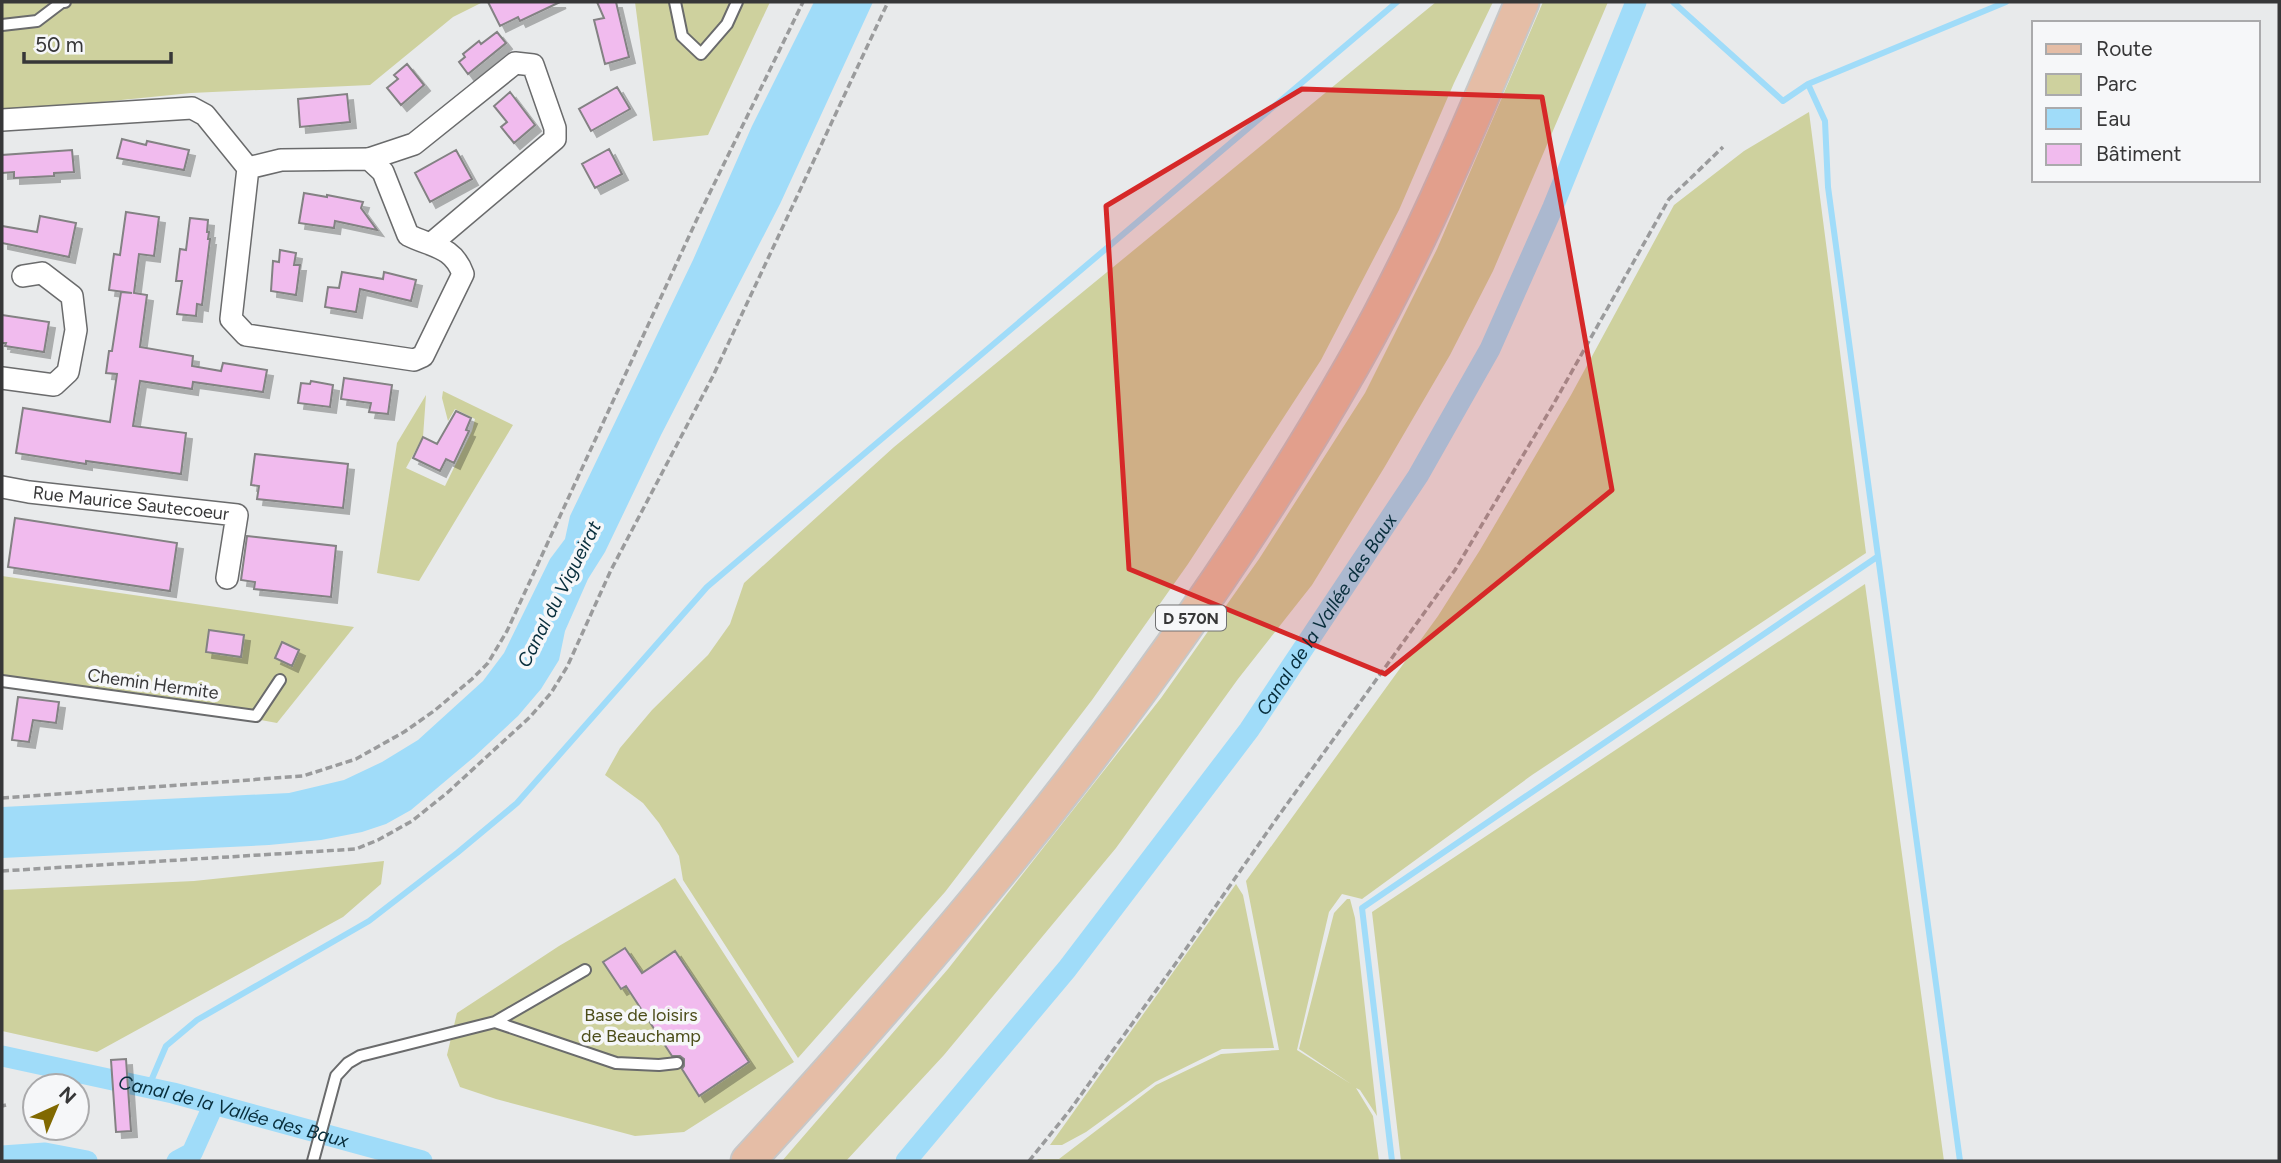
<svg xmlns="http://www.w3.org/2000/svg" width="2281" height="1163" viewBox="0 0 2281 1163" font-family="Figtree,sans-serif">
<defs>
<filter id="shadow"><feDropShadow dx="6" dy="6" stdDeviation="0" flood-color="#0004"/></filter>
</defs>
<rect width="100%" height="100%" fill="#e8eaeb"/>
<path fill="#ced19e" d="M2 2H483L453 17 370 85 191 93 2 112Z
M635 2H770L708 135 653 141Z
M1436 2H1493L1454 83 1399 210 1321 360 1188 564 1092 700 945 892 798 1058 683 880 679 856 659 823 643 803 605 775 620 748 652 710 708 655 730 624 744 583 894 447Z
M1543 2H1608L1493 271 1450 355 1384 468 1312 585 1238 679 1116 848 944 1055 846 1161H782L948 969 1161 698 1259 559 1365 393 1437 249Z
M1809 112 1866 553 1532 775 1362 899 1342 894 1329 912 1297 1050 1351 1084 1299 1049 1334 913 1347 899H1350L1355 918 1377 1116 1360 1090 1356 1088 1373 1116 1379 1161H1036L1038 1159H1059L1156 1085 1221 1054 1279 1050 1246 881 1438 616 1480 550 1571 395 1674 205 1744 151Z
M443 391 513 425 419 581 377 573 397 443 426 395 423 437 406 468 445 486 472 431 475 419 455 409 448 421 442 398Z
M2 576 354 627 277 723 139 697 2 675Z
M1865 584 1944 1161H1401L1372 912Z
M384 861 381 884 343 917 97 1052 2 1031V890L194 881Z
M675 878 794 1062 684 1132 635 1136 496 1099 460 1087 447 1055 457 1013 559 946Z
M1236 884 1243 895 1274 1048 1222 1049 1155 1082 1086 1132 1062 1145H1050Z"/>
<path fill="#a0dcf9" d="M814 2H873L780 204 661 435 605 552 588 579 565 631 559 660 541 689 518 716 474 757 411 810 386 824 362 832 321 840 269 845 2 858V807L289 793 344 780 382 762 418 740 483 681 504 653 550 559 565 539 570 516 693 260 752 126Z"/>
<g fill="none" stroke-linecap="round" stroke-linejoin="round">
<path stroke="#a0dcf9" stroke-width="6" d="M1673 2 1783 101 1808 84 2006 2
M1808 84 1825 121 1828 187 1960 1161
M148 1088 166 1046 197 1020 369 921 457 853 517 803 707 587 1397 2
M1392 1161 1362 908 1877 557"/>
<g stroke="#a0dcf9" stroke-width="21">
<path id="s1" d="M2 1056 173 1093 422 1161"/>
<path d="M2 1156 45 1153 87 1161"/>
<path d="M177 1161 192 1153 214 1104"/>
<path id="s2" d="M906 1161 1067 969 1249 730 1418 476 1490 349 1553 207 1636 2"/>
</g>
</g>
<path fill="#f1bbee" stroke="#838283" stroke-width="2" filter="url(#shadow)" d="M488 2H560L520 21 518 17 500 26Z
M597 2H616L629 57 605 64 594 20 604 18Z
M497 32 506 43 468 74 459 62 465 57 463 54 479 41 481 44Z
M407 64 424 85 401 105 387 88 398 79 394 75Z
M617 87 630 109 591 131 579 109Z
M510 92 535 125 514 143 501 127 507 122 494 106Z
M347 94 350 122 300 127 298 99Z
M122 139 146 145 147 141 189 150 184 170 117 158Z
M609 149 622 174 595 188 582 164Z
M72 150 74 172 54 173V176L14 178V172L2 173V155Z
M456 150 472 179 430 202 415 173Z
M304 193 327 197V195L363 202 361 208 377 230 335 221 334 228 299 223Z
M126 212 159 217 154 256 139 254 134 293 147 295 140 347 193 356 192 366 221 371 223 363 267 370 263 392 193 382 192 389 140 381 133 426 186 433 181 474 86 461V464L16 453 23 408 110 422 117 374 106 373 109 351H112L121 292 132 293 109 290 114 254 120 255Z
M40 216 76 223 69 257 2 243V226L37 232Z
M190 218 208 220 207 232H209L208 239H210L202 305 197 304 196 316 177 314 182 281H176L180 249 186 250Z
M280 250 296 253 294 265H300L296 295 271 291 273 261 279 262Z
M342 272 383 279 384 272 416 280 411 301 360 289 356 312 325 307 328 287 339 288Z
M2 315 49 322 44 352 5 346 6 343H2Z
M344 378 392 385 388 414 369 412 371 403 341 399Z
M311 381 333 385 330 407 298 403 301 383 310 384Z
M456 411 471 418 466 430 469 431 454 463 446 459 440 471 413 458 423 437 437 444Z
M255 454 348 464 343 508 257 499 259 486 251 485Z
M15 518 177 543 170 591 8 567Z
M247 536 336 546 331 597 254 589 255 582 241 580Z
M209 630 244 635 241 657 206 652Z
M282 642 299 650 292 666 275 658Z
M18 697 59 702 56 723 33 720 29 742 12 740Z
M625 948 642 973 675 951 749 1062 699 1096 682 1069 684 1066V1059L680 1056H672L626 986 621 989 603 962Z
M126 1059 131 1131 116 1132 111 1060Z"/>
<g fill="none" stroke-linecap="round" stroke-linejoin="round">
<defs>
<path id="service" d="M675 2 682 36 701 54 727 24 737 2
M2 25 37 21 62 2H65
M2 681 256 716 280 680
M495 1022 616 1063 659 1065 677 1063
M313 1161 336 1076 348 1063 360 1056 495 1022 585 970"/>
<g id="minor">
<path d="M2 120 192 108 205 115 248 168 231 319 246 335 414 360 423 356 463 274C453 246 432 247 408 235L383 172 369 159 281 160 248 168"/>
<path d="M369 159 414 144 515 63 533 65 555 128V139L432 243"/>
<path d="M2 378 54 385 68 372 76 330 72 296 42 273 23 276"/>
<path id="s3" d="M2 487 29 492 237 515 227 578"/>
</g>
<path id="primary" d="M748 1161C973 916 1187 655 1352 366 1419 249 1470 125 1522 2"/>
</defs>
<use href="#service" stroke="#6a6b6c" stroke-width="14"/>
<use href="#minor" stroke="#6a6b6c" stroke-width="24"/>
<use href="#primary" stroke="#c7c7c7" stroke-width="37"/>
<path stroke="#9a9b9c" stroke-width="3.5" stroke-dasharray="7 3.5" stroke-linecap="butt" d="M2 798 303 776 356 759 404 732 434 711 472 679 488 663 507 631 697 219 803 2
M2 871 356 849 378 840 412 821 447 793 530 717 551 693 567 667 611 570 713 376 888 2
M2 1106 6 1105
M1029 1161 1070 1110 1181 956 1277 818 1455 570 1553 405 1669 199 1723 147"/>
<use href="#service" stroke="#fff" stroke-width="10"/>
<use href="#minor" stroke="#fff" stroke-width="21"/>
<use href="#primary" stroke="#e5bda6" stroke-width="33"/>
</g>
<path fill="#d62828" fill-opacity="0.2" stroke="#d62828" stroke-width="5" stroke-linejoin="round" d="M1302 89 1542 97 1612 490 1385 674 1129 569 1106 206Z"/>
<g text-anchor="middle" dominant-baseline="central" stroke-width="7" stroke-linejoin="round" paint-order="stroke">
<rect fill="#f6f7f9" stroke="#707172" stroke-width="2" x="1156" y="605.5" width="70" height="25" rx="5"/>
<g font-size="16" font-weight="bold" fill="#373738">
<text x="1191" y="618">D 570N</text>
</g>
<g font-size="18" fill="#373738" stroke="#f6f7f9">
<text stroke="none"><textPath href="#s3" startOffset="130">Rue Maurice Sautecoeur</textPath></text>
<text transform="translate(153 684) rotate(8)">Chemin Hermite</text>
</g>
<g font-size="18" fill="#4c4d19" stroke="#f6f7f9">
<text x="641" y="1015">Base de loisirs<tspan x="641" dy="21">de Beauchamp</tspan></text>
</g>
<g font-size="19" font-style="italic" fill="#082e3c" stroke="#f6f7f9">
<text transform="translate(559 594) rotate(-63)">Canal du Vigueirat</text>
<text stroke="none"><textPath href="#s2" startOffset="690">Canal de la Vallée des Baux</textPath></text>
<text stroke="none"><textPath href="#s1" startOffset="238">Canal de la Vallée des Baux</textPath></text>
</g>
</g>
<rect width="2281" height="1163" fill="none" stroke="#373738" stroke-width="7"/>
<rect x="2032" y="21" width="228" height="161" fill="#f6f7f9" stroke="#aaaaac" stroke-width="2"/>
<rect x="2046" y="44" width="35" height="10" fill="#e5bda6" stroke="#aaaaac" stroke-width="2"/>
<text x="2096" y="56" font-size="21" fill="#373738">Route</text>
<rect x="2046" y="74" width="35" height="21" fill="#ced19e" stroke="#aaaaac" stroke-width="2"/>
<text x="2096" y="91" font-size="21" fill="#373738">Parc</text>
<rect x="2046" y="108" width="35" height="21" fill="#a0dcf9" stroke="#aaaaac" stroke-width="2"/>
<text x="2096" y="126" font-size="21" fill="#373738">Eau</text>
<rect x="2046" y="144" width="35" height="21" fill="#f1bbee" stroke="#aaaaac" stroke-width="2"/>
<text x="2096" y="161" font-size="21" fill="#373738">Bâtiment</text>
<g transform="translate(56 1107) rotate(44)"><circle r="33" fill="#f6f7f9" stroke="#aaaaac" stroke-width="2"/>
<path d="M0-5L12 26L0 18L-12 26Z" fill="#816901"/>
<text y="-10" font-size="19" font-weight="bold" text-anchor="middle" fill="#373738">N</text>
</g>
<path d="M24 52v10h147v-10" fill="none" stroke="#373738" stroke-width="3.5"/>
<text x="35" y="52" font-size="21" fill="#373738" stroke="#f6f7f9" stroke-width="5" paint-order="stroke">50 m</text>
</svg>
